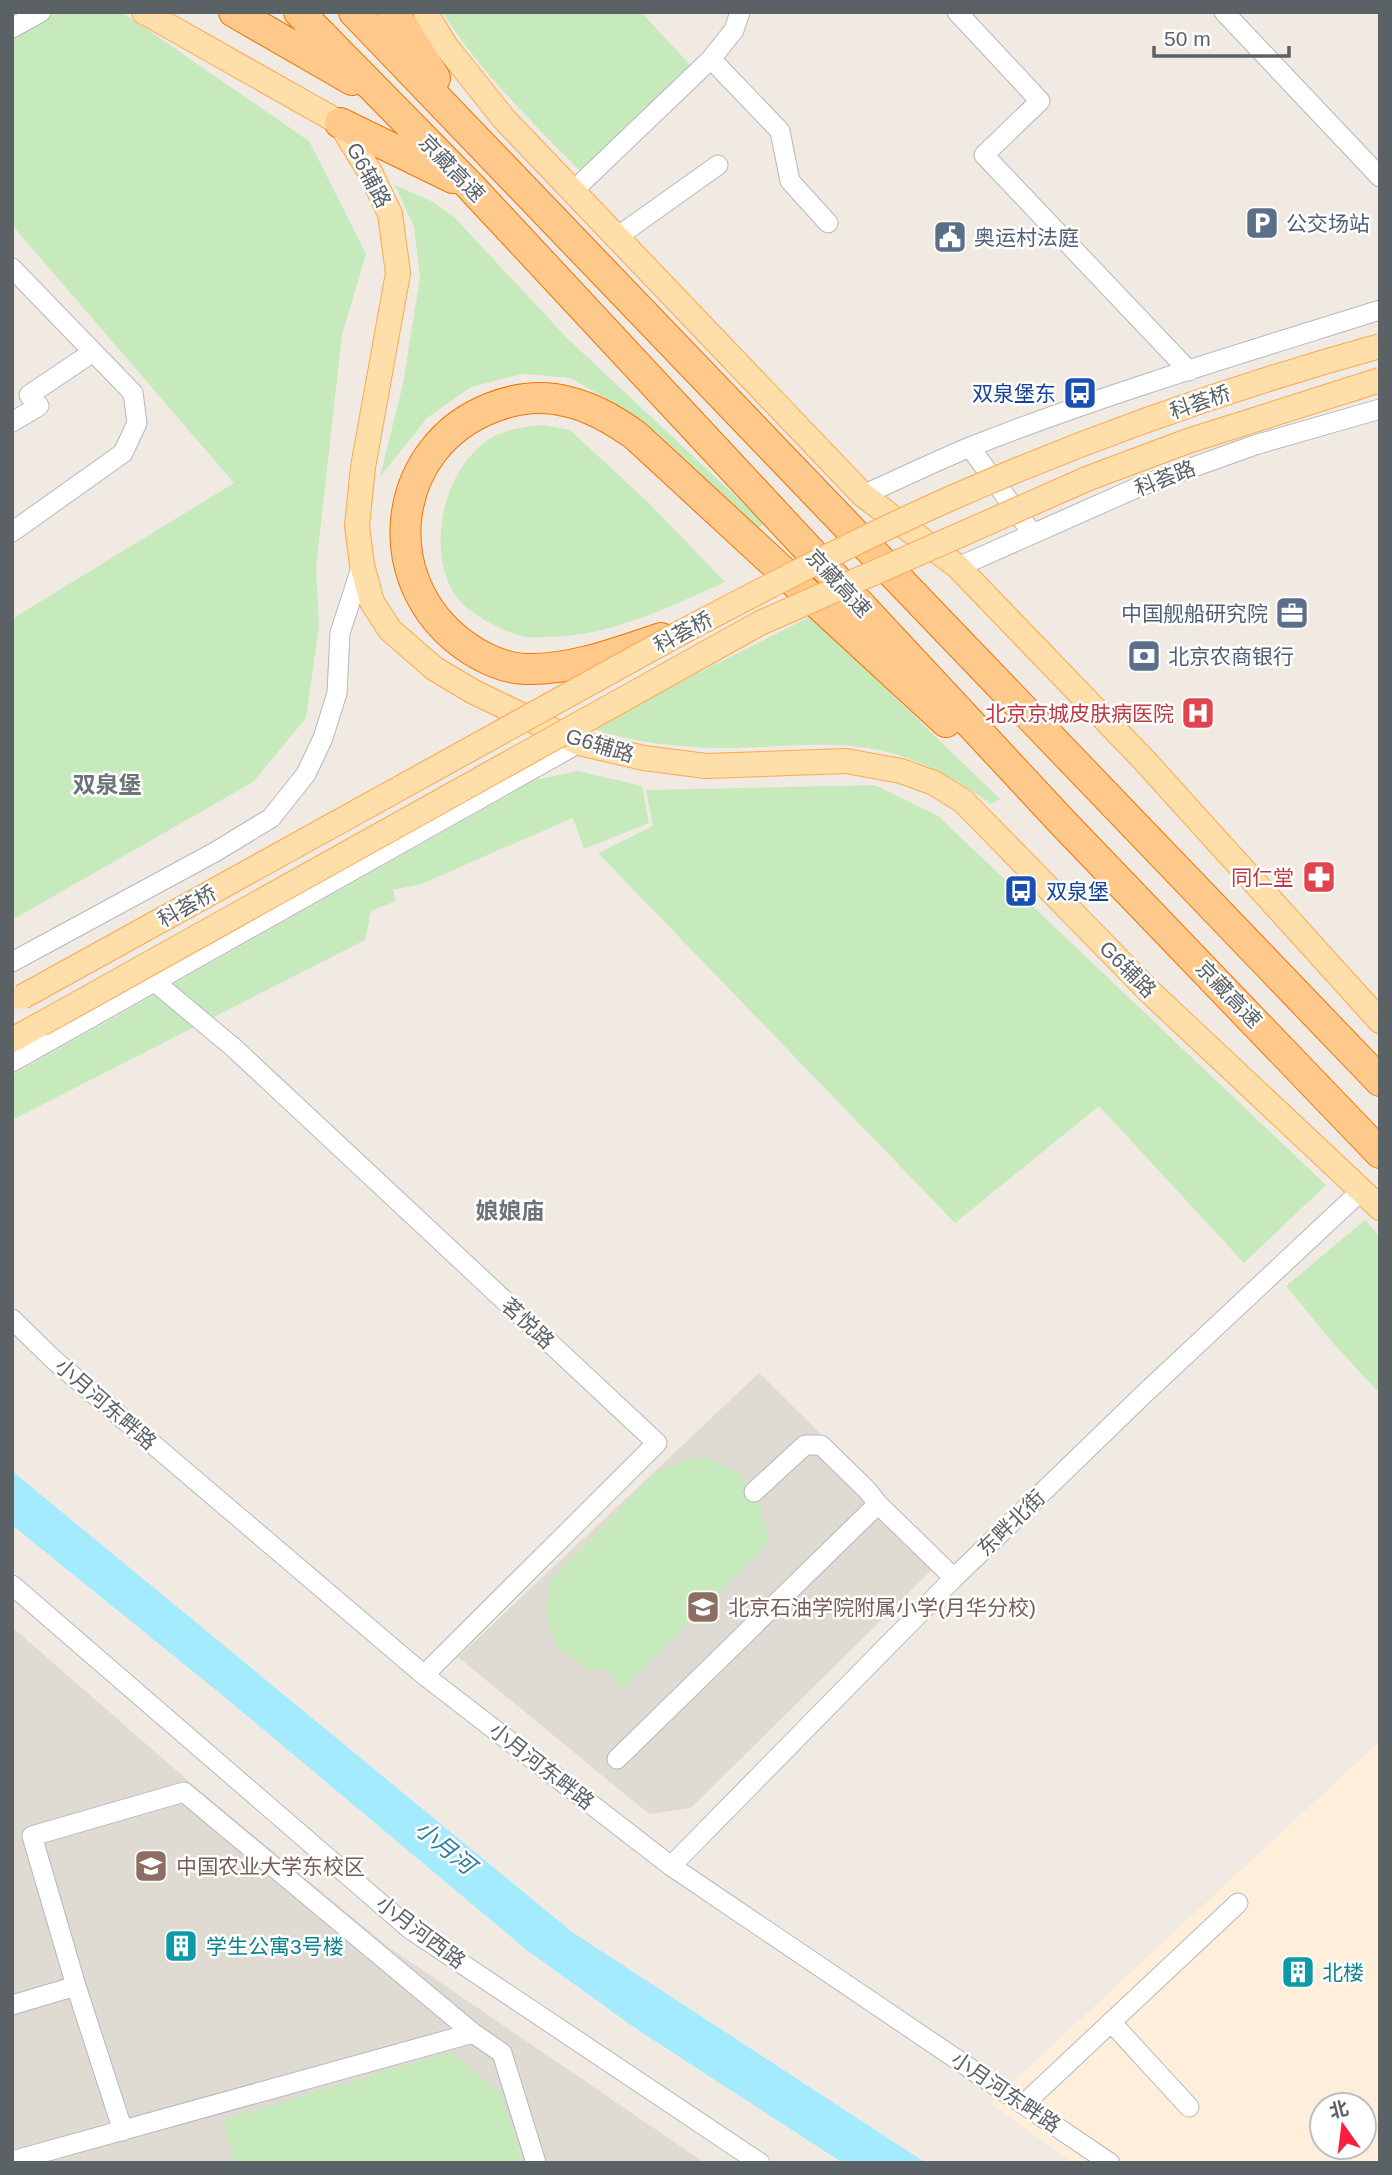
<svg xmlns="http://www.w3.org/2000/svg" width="1392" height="2175" viewBox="0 0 1392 2175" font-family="Arial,'Noto Sans SC',sans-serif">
<rect width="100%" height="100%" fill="#f0eae3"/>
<path fill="#ffeed9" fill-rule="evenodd" d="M1380 1741V2163H1073L990 2103ZM1322 2105H1364V2147H1322Z"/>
<path fill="#dfdad2" d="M759 1373 945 1557 691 1808 649 1814 458 1657Z
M12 1627 193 1785 387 1946 705 2163H12Z"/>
<path fill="#c7eabd" d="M52 12H122L309 141 366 254 342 335 316 568 319 626 306 718 253 782 12 920V619L234 483 12 225V35Z
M442 12H641L693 68 583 174C533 123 481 73 442 12Z
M395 185 433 202 455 218 567 338 763 522 762 526 758 528 750 521 627 411 571 378 522 374 471 387 427 418 380 477 403 384 420 277 414 227Z
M542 425 570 430 650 504 725 582C668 607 612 636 549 637 542 637 534 638 527 637 506 634 467 613 455 595 425 548 444 467 491 438 507 429 524 427 542 425Z
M811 616 1000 799 991 804C958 780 926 762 887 752 832 738 776 749 722 748 676 748 633 742 590 728Z
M578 771 642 786 649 823 584 849 573 818 421 884 393 890 396 901 371 911 365 940 12 1120V1075L535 780Z
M875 785 938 816 1326 1185 1244 1263 1099 1106 955 1223 598 853 653 826 646 790Z
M1365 1220 1380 1237V1394L1333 1343 1286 1286Z
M707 1458 740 1473 757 1496 770 1541 623 1688 608 1671 589 1669 558 1648 546 1616 550 1581 655 1473 689 1459Z
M450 2052 502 2094 523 2163H236L223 2120Z"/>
<path fill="#a4ebff" d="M12 1471 572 1932 926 2163H843L635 2028 528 1951 227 1699 12 1525Z"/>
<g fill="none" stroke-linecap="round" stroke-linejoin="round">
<defs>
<path id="minor" d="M957 12 1040 101 984 155 1189 371
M1224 12 1380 177
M12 28 41 12
M711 59 780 131 790 181 828 223
M573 191 711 59 734 30 740 12
M617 237 718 165
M12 268 133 393 137 423 123 453 12 532
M12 422 39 406 29 395 93 352
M970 447 1032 533
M863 495C899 479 934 462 970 447 1104 394 1243 353 1380 310
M958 567 1143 485 1255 445 1380 409
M12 962 215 852 271 818 306 774 323 738 337 693 340 633 362 565
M155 982 234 1048 657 1443 424 1675
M12 1062 579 743
M12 1319 54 1360 424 1675 671 1866 1110 2163
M754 1492 805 1445H821L867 1490 878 1504
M12 1585 410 1929 760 2163
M617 1759 878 1504 954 1578
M671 1866 954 1578 1144 1394 1362 1190
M12 2005 76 1986
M1111 2022 1189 2107
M1024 2104 1238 1903
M123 2131 76 1986 32 1836 184 1792 473 2033 502 2053 536 2163
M12 2161 473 2033"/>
<path id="major" d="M144 12 340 123 371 174 390 214 398 273 363 467 357 526 362 565 372 602 390 630 435 669 472 691 579 743 644 758 706 766 846 761 901 771 934 783 963 801 1150 992 1380 1208
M425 12 445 45 504 119 863 495 958 567 1144 760 1380 1021
M12 1040 41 1024"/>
<path id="highway" d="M234 12 352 80
M299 12 471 187 1064 824 1380 1153
M354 12 1380 1081
M393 12 435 78
M340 123 453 178
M661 638C618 652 573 670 527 669 502 669 474 654 455 638 376 571 394 446 491 408 516 398 543 395 569 402 594 408 615 421 635 435L946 722"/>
</defs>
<use href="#minor" stroke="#b4b8bc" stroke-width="21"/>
<use href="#major" stroke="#ffa74d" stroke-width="26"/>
<use href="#highway" stroke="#f37300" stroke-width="32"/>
<use href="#minor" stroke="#fff" stroke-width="19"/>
<use href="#major" stroke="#ffdfa9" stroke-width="24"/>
<use href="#highway" stroke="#ffc98b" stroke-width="30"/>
<defs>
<path id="major-bridge" d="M22 997 682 632C769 586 857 540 947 500 1087 438 1232 387 1380 346
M41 1024 760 623 1089 478 1188 441 1380 380"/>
</defs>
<use href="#major-bridge" stroke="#ffa74d" stroke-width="26" stroke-linecap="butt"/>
<use href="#major-bridge" stroke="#ffdfa9" stroke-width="24"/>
</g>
<defs>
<symbol id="parking-square" viewBox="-11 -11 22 22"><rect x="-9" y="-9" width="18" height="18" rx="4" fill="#5c6f8a" stroke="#fff"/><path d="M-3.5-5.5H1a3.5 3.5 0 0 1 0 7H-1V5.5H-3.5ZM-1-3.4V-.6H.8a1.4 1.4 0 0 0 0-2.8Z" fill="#fff"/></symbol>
<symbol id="civic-square" viewBox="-11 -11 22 22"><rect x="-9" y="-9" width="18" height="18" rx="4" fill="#5c6f8a" stroke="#fff"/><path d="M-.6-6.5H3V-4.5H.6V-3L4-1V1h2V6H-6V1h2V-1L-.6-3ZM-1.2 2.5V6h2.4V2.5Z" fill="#fff"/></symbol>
<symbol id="bus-square" viewBox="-11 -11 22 22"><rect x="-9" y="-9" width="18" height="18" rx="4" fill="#1a4fb4" stroke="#fff"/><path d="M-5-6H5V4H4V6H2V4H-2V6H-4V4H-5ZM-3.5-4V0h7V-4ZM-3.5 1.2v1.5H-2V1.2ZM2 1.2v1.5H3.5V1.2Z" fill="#fff"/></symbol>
<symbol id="office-square" viewBox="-11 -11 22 22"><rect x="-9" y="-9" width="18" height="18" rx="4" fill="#5c6f8a" stroke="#fff"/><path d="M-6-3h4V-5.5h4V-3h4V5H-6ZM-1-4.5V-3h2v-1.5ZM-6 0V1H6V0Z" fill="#fff"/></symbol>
<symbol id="bank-square" viewBox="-11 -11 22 22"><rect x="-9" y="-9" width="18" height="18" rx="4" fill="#5c6f8a" stroke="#fff"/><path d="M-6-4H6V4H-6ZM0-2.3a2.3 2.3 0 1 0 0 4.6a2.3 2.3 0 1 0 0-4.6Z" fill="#fff"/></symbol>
<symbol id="hospital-square" viewBox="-11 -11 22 22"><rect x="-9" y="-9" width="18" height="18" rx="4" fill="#e0444e" stroke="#fff"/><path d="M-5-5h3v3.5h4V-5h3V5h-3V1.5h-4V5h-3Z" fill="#fff"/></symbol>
<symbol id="pharmacy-square" viewBox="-11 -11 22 22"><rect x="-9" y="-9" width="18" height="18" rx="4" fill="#e0444e" stroke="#fff"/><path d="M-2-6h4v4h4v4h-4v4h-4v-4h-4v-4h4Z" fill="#fff"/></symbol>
<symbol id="school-square" viewBox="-11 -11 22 22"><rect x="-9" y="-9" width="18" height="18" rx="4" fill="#8d6e63" stroke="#fff"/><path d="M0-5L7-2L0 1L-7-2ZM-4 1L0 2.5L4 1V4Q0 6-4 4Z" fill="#fff"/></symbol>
<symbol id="university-square" viewBox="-11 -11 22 22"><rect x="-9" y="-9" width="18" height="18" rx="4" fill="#8d6e63" stroke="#fff"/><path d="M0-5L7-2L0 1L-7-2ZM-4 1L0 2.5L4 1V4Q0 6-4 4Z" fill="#fff"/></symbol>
<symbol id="building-square" viewBox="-11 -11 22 22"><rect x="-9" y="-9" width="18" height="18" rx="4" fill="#0f9aa8" stroke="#fff"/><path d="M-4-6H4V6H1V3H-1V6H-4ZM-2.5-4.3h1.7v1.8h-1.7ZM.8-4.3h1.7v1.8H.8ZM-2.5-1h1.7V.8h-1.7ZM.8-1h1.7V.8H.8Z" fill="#fff"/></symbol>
</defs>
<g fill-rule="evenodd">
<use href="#parking-square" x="1243" y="204" width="38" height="38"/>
<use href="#civic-square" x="931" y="218" width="38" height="38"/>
<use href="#bus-square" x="1061" y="374" width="38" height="38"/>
<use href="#office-square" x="1273" y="594" width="38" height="38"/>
<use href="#bank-square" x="1125" y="637" width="38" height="38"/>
<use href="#hospital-square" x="1179" y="694" width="38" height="38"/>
<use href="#pharmacy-square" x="1300" y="858" width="38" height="38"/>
<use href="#bus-square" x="1002" y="872" width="38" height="38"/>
<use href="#school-square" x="684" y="1588" width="38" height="38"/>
<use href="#university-square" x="132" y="1847" width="38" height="38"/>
<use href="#building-square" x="162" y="1927" width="38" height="38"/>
<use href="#building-square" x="1279" y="1953" width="38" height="38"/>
</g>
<g text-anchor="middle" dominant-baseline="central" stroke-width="5" stroke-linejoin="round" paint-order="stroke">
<g font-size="21" fill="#5b6266" stroke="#fff">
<text transform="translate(452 168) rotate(46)">京藏高速</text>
<text transform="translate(369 175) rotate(62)">G6辅路</text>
<text transform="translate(1200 402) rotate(-19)">科荟桥</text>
<text transform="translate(1165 478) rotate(-21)">科荟路</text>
<text transform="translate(839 583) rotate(47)">京藏高速</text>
<text transform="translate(683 632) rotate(-28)">科荟桥</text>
<text transform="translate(600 745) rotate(17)">G6辅路</text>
<text transform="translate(187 906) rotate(-29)">科荟桥</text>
<text transform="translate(1128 969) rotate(45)">G6辅路</text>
<text transform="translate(1229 994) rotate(46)">京藏高速</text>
<text transform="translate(528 1323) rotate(43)">茗悦路</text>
<text transform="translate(106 1404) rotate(41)">小月河东畔路</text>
<text transform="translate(1011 1523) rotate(-44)">东畔北街</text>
<text transform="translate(542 1766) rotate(38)">小月河东畔路</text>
<text transform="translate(421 1932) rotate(37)">小月河西路</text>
<text transform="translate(1006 2092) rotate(34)">小月河东畔路</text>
</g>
<g font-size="21" fill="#4e5e75" stroke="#fff" text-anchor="start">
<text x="1286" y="223">公交场站</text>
<text x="974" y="237">奥运村法庭</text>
<text x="1268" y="613" text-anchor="end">中国舰船研究院</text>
<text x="1168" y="656">北京农商银行</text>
</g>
<g font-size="21" fill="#164399" stroke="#fff" text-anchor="end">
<text x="1056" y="393">双泉堡东</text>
<text x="1046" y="891" text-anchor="start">双泉堡</text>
</g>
<g font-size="21" fill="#be3a42" stroke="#fff" text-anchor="end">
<text x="1174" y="713">北京京城皮肤病医院</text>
<text x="1294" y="877">同仁堂</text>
</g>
<g font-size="21" fill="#785e54" stroke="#fff" text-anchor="start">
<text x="728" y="1607">北京石油学院附属小学(月华分校)</text>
<text x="176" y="1866">中国农业大学东校区</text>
</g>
<g font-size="21" fill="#0d838f" stroke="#fff" text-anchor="start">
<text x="206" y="1946">学生公寓3号楼</text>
<text x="1322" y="1972">北楼</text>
</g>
<g font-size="23" font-weight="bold" fill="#6c7478" stroke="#fff">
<text x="107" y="785">双泉堡</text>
<text x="510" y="1211">娘娘庙</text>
</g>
<g font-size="23" font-style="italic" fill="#2f7ea0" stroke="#fff">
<text transform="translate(445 1847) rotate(39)">小月河</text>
</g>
</g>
<rect width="1392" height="2175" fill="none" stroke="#5b6266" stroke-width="28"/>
<g transform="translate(1343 2126) rotate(346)"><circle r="33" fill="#ffffff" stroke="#bdc0c2" stroke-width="2"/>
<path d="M0-5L12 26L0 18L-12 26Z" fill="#fb1e3c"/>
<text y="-10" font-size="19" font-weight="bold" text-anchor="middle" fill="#5b6266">北</text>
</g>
<path d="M1154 46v10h135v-10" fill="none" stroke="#5b6266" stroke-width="3.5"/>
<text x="1164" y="46" font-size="21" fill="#5b6266" stroke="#ffffff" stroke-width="5" paint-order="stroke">50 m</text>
</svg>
